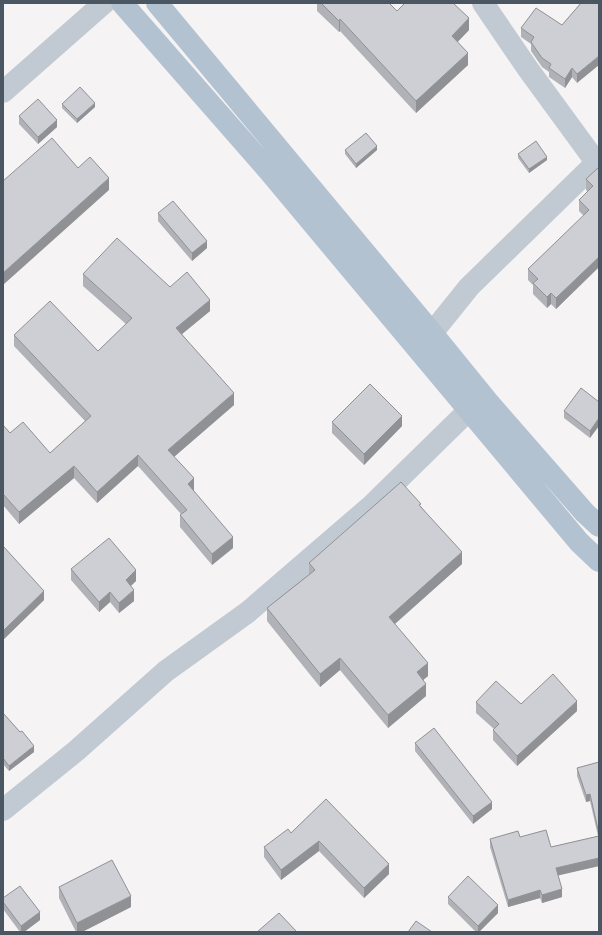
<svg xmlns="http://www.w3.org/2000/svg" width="602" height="935" viewBox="0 0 602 935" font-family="'Roboto Condensed',sans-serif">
<rect width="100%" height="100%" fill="#f5f3f3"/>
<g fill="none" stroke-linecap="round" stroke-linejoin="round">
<path stroke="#c1cad2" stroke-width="22" d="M483 3 528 69 596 162
M3 92 104 3
M432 333 469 287 599 160
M3 810 76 751 166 671 248 612 371 506 469 410"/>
<path stroke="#b3c2d1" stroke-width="22" d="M122 3 269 171 579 542 599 561
M157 3 432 333 488 402 585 513 599 526"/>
</g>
<path fill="#b0b2b7" d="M317 3H389L397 11 469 30 457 42 468 65 416 113 340 31 339 32 317 11Z
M581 3 577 83 572 77 565 88 549 77V72L542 67 531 51V44L521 37V28L562 25Z
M62 104 95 107 77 123 62 108Z
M19 116 57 127 38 144 19 124Z
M345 150H377L356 168 345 154Z
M518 154 547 160 529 173 518 158Z
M599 167V267L556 309 551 304 547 308 533 294V285L528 280V269L584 216 579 211V200L588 192 586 190V179Z
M158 213 207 248 192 261 158 221Z
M83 274 170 287 210 311 182 334 234 405 174 457 194 490H193L233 548 212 565 180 527V515L181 514 138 466 97 503 74 478 19 524 3 505V425L10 433 50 453 85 421 14 346V335L98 351 126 324 83 286Z
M599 402 590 438 564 418V411Z
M332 422 402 426 364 465 332 433Z
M421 506 462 564 395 624 428 676 423 680 426 696 388 728 340 670 320 687 267 621V608L309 574V563Z
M3 546 44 600 4 639 3 638Z
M71 569 136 581 131 586 134 601 119 613 110 602 99 612 71 580Z
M476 702 521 704 577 711 517 766 493 740V730L494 729 476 713Z
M3 713 20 732 34 752 9 771 3 764Z
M415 743 492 809 473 824 415 751Z
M599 762V866L558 875 562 897 542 903 540 898 508 907 490 847V839L520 837 551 847 598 836 590 801 586 802 577 776V768Z
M326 799 389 874 364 898 319 851 281 880 264 857V847L291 833Z
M59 887 131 907 82 932H76L59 898Z
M448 897 498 913 479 932H476L448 904Z
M3 898 40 920 24 932H20L3 909Z"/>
<path fill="#909195" d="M469 18V30L452 48V36Z
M340 19V31L339 32V21Z
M468 53V65L416 113V101Z
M599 56V65L577 83V74Z
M572 68V77L565 88V79Z
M95 103V107L77 123V119Z
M57 120V127L38 144V137Z
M377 146V150L356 168V164Z
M547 157V160L529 173V169Z
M109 178V190L3 285V273Z
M207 241V248L192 261V253Z
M599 257V267L556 309V298Z
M551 293V304L547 308V297Z
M210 300V311L176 339V328Z
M234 393V405L168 462V450Z
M402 416V426L364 465V454Z
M599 418V426L590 438V431Z
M138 455V466L97 503V492Z
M74 466V478L19 524V512Z
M194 478V490L188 495V484Z
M233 537V548L212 565V554Z
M462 552V564L389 629V617Z
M136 570V581L126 590V580Z
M134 590V601L119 613V603Z
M44 591V600L4 639V630Z
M110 592V602L99 612V602Z
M340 658V670L320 687V674Z
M428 663V676L417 685V672Z
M426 684V696L388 728V715Z
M577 701V711L517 766V756Z
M34 746V752L9 771V766Z
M590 794V801L586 802V795Z
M492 802V809L473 824V816Z
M319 841V851L281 880V870Z
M599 858V866L556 876V868Z
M389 864V874L364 898V888Z
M562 889V897L542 903V895Z
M540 890V898L508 907V900Z
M131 896V907L82 932H77V923Z
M498 905V913L479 932H478V926Z
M40 912V920L24 932H21V926Z"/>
<path fill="#cdcfd5" stroke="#909195" d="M321 3H389L397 11 405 3H453L469 18 452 36 468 53 416 101 340 19 339 21Z
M581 3H599V56L577 74 572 68 565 79 549 68 551 64 542 58 531 42 534 37 521 28 536 8 562 25Z
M80 87 95 103 77 119 62 104Z
M38 99 57 120 38 137 19 116Z
M366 133 377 146 356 164 345 150Z
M52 138 78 168 90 157 109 178 3 273V181Z
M536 141 547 157 529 169 518 154Z
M599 167V257L556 298 551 293 547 297 533 283 538 279 528 269 589 210 579 200 593 186 586 179Z
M173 201 207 241 192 253 158 213Z
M117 238 170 287 187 272 210 300 176 328 234 393 168 450 194 478 188 484 233 537 212 554 180 515 187 510 138 455 97 492 74 466 19 512 3 494V425L10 433 23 422 50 453 91 416 14 335 50 301 98 351 132 318 83 274Z
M370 384 402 416 364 454 332 422Z
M581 388 599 402V418L590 431 564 411Z
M401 482 421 504 419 505 462 552 389 617 428 663 417 672 426 684 388 715 340 658 320 674 267 608 315 570 309 563Z
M109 538 136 570 126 580 134 590 119 603 110 592 99 602 71 569Z
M3 546 44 591 4 630 3 629Z
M553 674 577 701 517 756 493 730 499 724 476 702 496 681 521 704Z
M3 713 20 732 22 731 34 746 9 766 3 758Z
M434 728 492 802 473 816 415 743Z
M599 762V834L590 794 586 795 577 768Z
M326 799 389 864 364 888 319 841 281 870 264 847 288 829 291 833Z
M546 830 551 847 599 836V858L556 868 562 889 542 895 540 890 508 900 490 839 518 831 520 837Z
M112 860 131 896 77 923 59 887Z
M468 876 498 905 478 926 448 897Z
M20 886 40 912 21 926 3 902V898Z
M279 913 297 932H257Z
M416 921 432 932H408Z"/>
<rect width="602" height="935" fill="none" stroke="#4a5661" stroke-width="8"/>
</svg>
